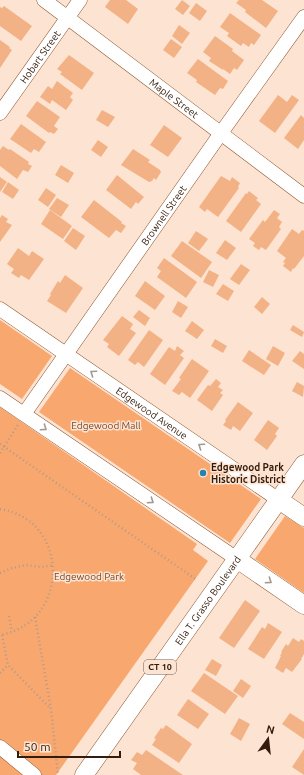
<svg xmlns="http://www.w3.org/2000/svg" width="304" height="775" viewBox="0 0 304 775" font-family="Ubuntu,sans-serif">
<rect width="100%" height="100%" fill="#fde3d2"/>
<path fill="#f8a86f" d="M0 320 52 356 22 399 0 384Z
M70 368 261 499 230 543 39 412Z
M0 407 197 544 193 550 208 561 56 775H0Z
M285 516 304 528V593L255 559Z"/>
<path fill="#f3b285" d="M110 0H126L138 9 128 24 105 7Z
M182 0 190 6 183 15 175 9Z
M239 0H262L278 11 266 28 245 12 246 10 236 3Z
M196 3 207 11 200 21 189 13Z
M4 6 32 26 21 41 0 26V7L2 8Z
M230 13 261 35 254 45 251 43 249 47 243 43 241 46 227 36 229 33 220 27Z
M179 25 190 33 182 44 172 36Z
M215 36 233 49 232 51 244 60 237 70 234 68 230 74 223 69V70L209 61 211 58 203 52Z
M171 39 182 47 174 58 163 50Z
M0 40 10 47 9 48 12 50 0 68Z
M69 55 94 73 82 90 60 74 62 72 57 69Z
M198 59 228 81 223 89 220 88 215 95 196 82 197 80 187 73Z
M57 81 73 93 70 97 73 100 66 110 52 100 50 104 40 97 48 86 52 89Z
M278 95 287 102 292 95 299 100 275 133 259 121Z
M37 101 60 117 54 126 58 129 54 134 50 132 49 133 26 116Z
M102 110 115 117 108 127 96 120Z
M301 115 304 118V140L298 149 284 138Z
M21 124 46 142 39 152 34 149 31 153 10 139Z
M164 125 182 138 168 157 150 145Z
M98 140 108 147 101 157 91 150Z
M3 146 9 150 10 149 29 162 28 164 32 166 28 172 23 170 17 179 0 166V150Z
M133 149 150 160 148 162 160 170 161 172 156 180 154 178 152 181 149 182 121 165Z
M61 165 74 173 68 183 55 175Z
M117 175 144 197 138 204 136 202 131 209 106 190Z
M221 176 230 181 232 177 240 183 238 187 239 188 218 217 207 209 205 212 199 207Z
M0 177 7 182 0 192Z
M8 182 19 190 13 199 2 192Z
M46 188 56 195 48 207 38 200Z
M249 191 258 198 256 200 261 204 241 232 226 221 246 193 247 194Z
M57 198 69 205 61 217 49 209Z
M94 200 122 222 121 223 126 226 121 233 116 230 109 238 81 217Z
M50 210 72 226 63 239 41 224Z
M274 210 280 214 277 218 282 222 279 227 281 229 266 250 261 247 259 250 253 246 255 243 249 239 263 220 265 222Z
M2 215 8 219 6 222 12 225 0 242V218Z
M73 228 85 236 76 250 64 241Z
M292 229 299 234 302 230 304 231V256L294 269 293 268 291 272 283 266 285 263 283 262 286 258 277 251Z
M196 231 208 239 199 251 188 243Z
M225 240 236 248 227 260 216 253Z
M182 241 212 262 201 278 171 256Z
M18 248 29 256 32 251 44 259 29 280 21 275 19 278 11 273 14 269 7 264Z
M164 258 197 282 186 298 157 277 161 271 157 268Z
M241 264 250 270 239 285 230 279Z
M209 270 219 275 213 287 203 282Z
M65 275 83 288 66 313 47 301 51 295 50 294 58 281 60 283Z
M145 281 165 296 155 310 135 296Z
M223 284 234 291 228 301 216 294Z
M262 297 270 304 262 314 254 307Z
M178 301 188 307 181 318 172 312Z
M139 310 150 318 145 326 133 317Z
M122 316 133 324 130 329 136 333 119 356 107 347 109 344 103 340Z
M192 321 204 330 197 339 185 331Z
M293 325 304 332 302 337 290 330Z
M149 330 163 340 144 367 138 362 135 365 128 360Z
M215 339 227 346 223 353 211 346Z
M177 346 184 351 180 355 184 358 165 385 150 374 169 347 175 351Z
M273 346 285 353 278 366 266 359Z
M249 350 271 365 264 375 242 361Z
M300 351 304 354V369L292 361Z
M192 359 209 371 190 398 182 392 179 395 172 391 181 379 179 378Z
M216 379 221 383 218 387 223 390 220 393 223 395 212 411 197 400 208 385 210 386Z
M297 382 304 386 303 397 292 391Z
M238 402 253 413 240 431 233 426 231 430 223 425 226 421 225 420Z
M268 420 279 428 275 434 277 436 267 450 254 440Z
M245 600 260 611 234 648 219 638Z
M268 623 282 632 264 659 248 649 262 627 265 629Z
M293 638 299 642 301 639 304 641V654L301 659H302L292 672 286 668 283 673 275 668 281 656H280L282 652H281L286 644 288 646Z
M212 659 222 665 216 676 205 670Z
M204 673 238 696 225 714 191 691Z
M241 679 251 686 243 698 233 691Z
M188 699 209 714 198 729 177 715Z
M290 713 304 722V739L282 724Z
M239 718 250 724 241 741 230 734Z
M166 725 192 744 179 763 152 745 156 739 154 738 161 728 163 729Z
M304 749V775L292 767Z
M146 750 183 775H141L133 769 137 763 131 760 137 752 142 755Z"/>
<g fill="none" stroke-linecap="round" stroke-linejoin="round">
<defs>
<g id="minor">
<path id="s1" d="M44 0 304 196"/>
<path id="s2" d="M0 113 80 0"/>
<path id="s3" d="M0 309 279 500"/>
<path d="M0 398 237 559"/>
<path id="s4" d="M24 414 221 133 304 17"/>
<path d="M0 747 34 775"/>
</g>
<g id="major">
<path d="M279 500 304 517"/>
<path d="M237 559 304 605"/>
<path id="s5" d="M84 775 304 464"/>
</g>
</defs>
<use href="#minor" stroke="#8f582f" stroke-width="15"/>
<use href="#major" stroke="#8f582f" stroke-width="19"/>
<path stroke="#b39a89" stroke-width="2.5" stroke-dasharray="1 3" stroke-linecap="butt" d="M0 444 197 580
M0 453 18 425
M0 509C71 520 70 623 0 635
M0 573 12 568 26 565 41 567 54 565
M9 616 12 632
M35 617 51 709 58 775
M2 635 8 665 50 708
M0 673 8 665"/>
<use href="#minor" stroke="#fff" stroke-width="14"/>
<use href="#major" stroke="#fff" stroke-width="18"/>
</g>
<defs><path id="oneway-chevron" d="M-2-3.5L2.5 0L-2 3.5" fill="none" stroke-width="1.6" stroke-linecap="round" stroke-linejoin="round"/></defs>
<g stroke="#a39991">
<use href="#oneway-chevron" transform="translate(93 373) rotate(-145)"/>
<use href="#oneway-chevron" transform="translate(44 428) rotate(34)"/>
<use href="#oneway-chevron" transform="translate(201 446) rotate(-145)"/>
<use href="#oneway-chevron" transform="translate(151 501) rotate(34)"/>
<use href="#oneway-chevron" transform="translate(269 581) rotate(34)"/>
</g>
<circle fill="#2682af" stroke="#fde3d2" stroke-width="1.5" cx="203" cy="473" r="4"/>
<g text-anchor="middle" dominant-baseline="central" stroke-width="3" stroke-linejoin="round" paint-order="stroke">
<rect fill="#fde3d2" stroke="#705847" stroke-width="1" x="144" y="660" width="32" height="14" rx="3"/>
<g font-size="9" font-weight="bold" fill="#331c0b">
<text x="160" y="667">CT 10</text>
</g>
<g font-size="10" fill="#331c0b" stroke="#fde3d2">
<text stroke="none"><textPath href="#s2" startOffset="69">Hobart Street</textPath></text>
<text stroke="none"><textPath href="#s1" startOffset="163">Maple Street</textPath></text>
<text stroke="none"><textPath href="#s4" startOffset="243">Brownell Street</textPath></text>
<text stroke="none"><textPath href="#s3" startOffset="184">Edgewood Avenue</textPath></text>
<text stroke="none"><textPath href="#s5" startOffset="214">Ella T. Grasso Boulevard</textPath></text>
</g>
<g font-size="10" fill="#734726" stroke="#fde3d2">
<text x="106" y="425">Edgewood Mall</text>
<text x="89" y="576">Edgewood Park</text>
</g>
<g font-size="10" font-weight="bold" fill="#331c0b" stroke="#fde3d2" text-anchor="start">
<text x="211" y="467">Edgewood Park<tspan x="211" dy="12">Historic District</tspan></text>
</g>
</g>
<g transform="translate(268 739) rotate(15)" stroke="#fde3d2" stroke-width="3" paint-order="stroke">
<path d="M0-3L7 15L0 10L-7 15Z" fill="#331c0b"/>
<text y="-6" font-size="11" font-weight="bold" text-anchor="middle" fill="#331c0b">N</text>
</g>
<path d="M18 751v6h102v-6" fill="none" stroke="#331c0b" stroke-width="2"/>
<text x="24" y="751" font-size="12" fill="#331c0b" stroke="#fde3d2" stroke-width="3" paint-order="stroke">50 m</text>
</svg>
